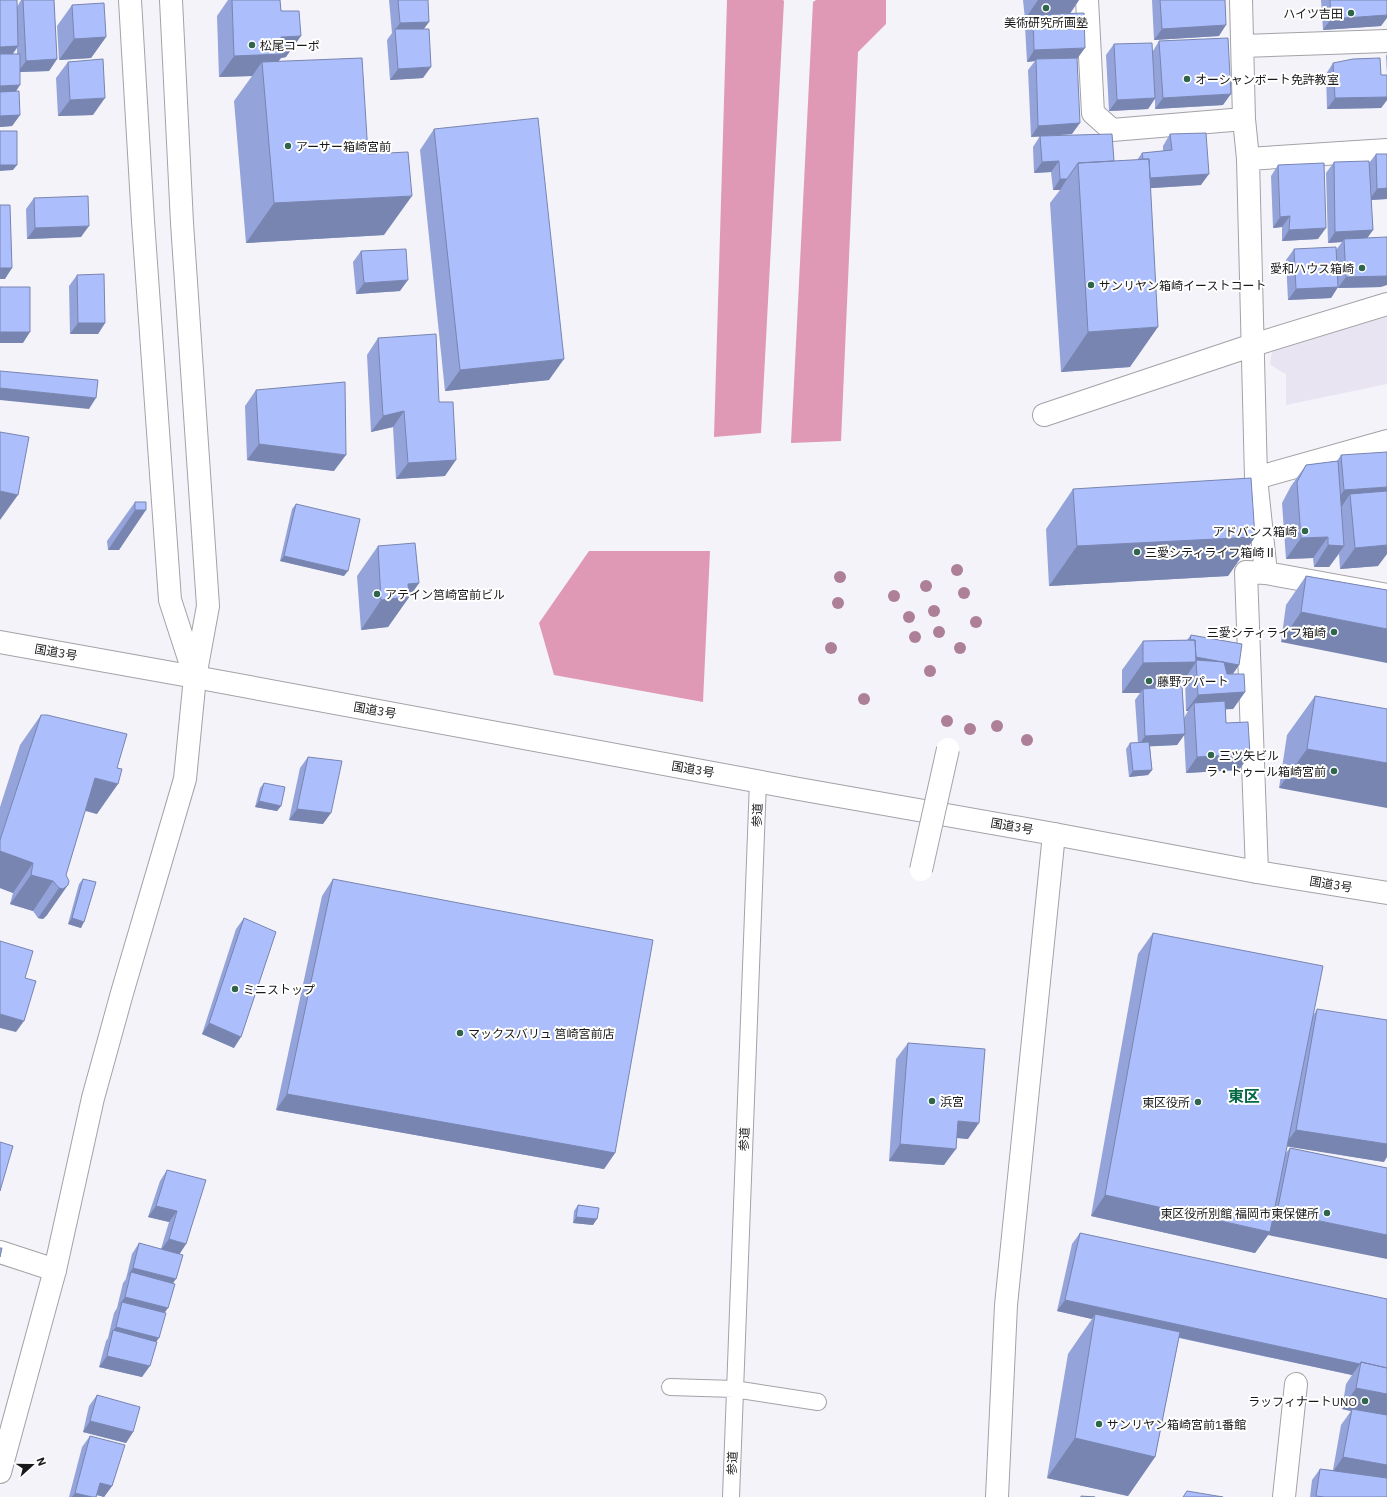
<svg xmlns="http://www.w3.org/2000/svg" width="1387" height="1497" viewBox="0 0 1387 1497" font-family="'IBM Plex Sans','Noto Sans JP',sans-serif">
<rect width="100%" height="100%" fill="#f4f3f9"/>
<path fill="#e8e4f2" d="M1387 316V384L1286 405V374L1278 370 1270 364 1272 351Z"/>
<path fill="#df99b5" d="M727 0H783L784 1 761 433 714 437Z
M816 0H886V24L858 52 841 441 791 443 813 2Z
M589 551H710L703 702 554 675 539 623Z"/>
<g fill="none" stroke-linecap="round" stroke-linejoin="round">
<defs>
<path id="lane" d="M670 1387 734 1389 818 1402
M731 1497 758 781"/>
<path id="street" d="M1087 0 1093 113 1112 130 1244 119
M1241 0 1244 119 1248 159 1256 478 1266 573
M1243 46 1387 41
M1248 159 1387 150
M1044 415 1253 345 1387 304
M1256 478 1387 441
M1257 872 1246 572 1266 573 1387 595
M0 1252 55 1270
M1284 1497 1296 1384"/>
<path id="secondary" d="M130 0 143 221 170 600 194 674
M0 1472 55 1270 93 1098 122 993 185 779 195 677 208 606 182 223 171 0
M997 1497 1006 1305 1054 834"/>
<path id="highway" d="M0 642 195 677 799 789 1054 834 1257 872 1387 893"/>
</defs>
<use href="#lane" stroke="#a3a2a7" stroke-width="18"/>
<use href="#street" stroke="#a3a2a7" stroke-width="24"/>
<use href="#secondary" stroke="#a3a2a7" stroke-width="24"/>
<use href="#highway" stroke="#a3a2a7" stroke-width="24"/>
<use href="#lane" stroke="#fff" stroke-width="16"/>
<use href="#street" stroke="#fff" stroke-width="22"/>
<use href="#secondary" stroke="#fff" stroke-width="22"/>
<use href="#highway" stroke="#fff" stroke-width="22"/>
<defs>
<path id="street-bridge" d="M921 870 948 749"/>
</defs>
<use href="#street-bridge" stroke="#a3a2a7" stroke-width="24" stroke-linecap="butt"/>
<use href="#street-bridge" stroke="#fff" stroke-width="22"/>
</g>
<g fill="#ad8098">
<circle cx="957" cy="570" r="6"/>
<circle cx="840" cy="577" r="6"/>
<circle cx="926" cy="586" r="6"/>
<circle cx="964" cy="593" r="6"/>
<circle cx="894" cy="596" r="6"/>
<circle cx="838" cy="603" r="6"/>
<circle cx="934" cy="611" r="6"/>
<circle cx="909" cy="617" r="6"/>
<circle cx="976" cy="622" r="6"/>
<circle cx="939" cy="632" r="6"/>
<circle cx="915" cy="637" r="6"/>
<circle cx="831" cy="648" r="6"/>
<circle cx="960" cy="648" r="6"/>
<circle cx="930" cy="671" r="6"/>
<circle cx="864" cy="699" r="6"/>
<circle cx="947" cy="721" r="6"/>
<circle cx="997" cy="726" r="6"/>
<circle cx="970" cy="729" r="6"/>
<circle cx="1027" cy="740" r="6"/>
</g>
<path fill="#94a3d9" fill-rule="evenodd" d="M21 0H54L57 59 49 71 20 72 16 91 20 115 12 126 0 127 17 7ZM17 48V54H13Z
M228 0H280L281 11 286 57 281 58 278 61 368 154 384 235 246 243 234 101 252 76 219 77 217 16Z
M389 0H428L424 29 423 78 390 80 387 40 392 33Z
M1023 0H1079L1070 14 1077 59 1072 134 1031 137 1028 70 1035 61 1027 62 1025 26 1031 18 1025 19Z
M1152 0H1225L1219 36 1154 40Z
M1321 0H1387L1381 26 1323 30Z
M72 5 106 37 91 58 59 60 57 26Z
M1159 41 1223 105 1155 109V99L1148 109 1109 111 1106 55 1114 44 1153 51Z
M1387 54V100L1381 108 1327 109 1326 74 1333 63 1381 75H1387L1386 56Z
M68 62 93 115 58 116 56 78Z
M434 129 549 380 445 391 420 150Z
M1170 134 1201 185 1151 188 1130 367 1061 372 1050 203 1060 190H1053L1051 172 1034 173 1033 147 1040 136 1114 161 1137 160 1142 153 1163 151V146Z
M1376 154 1387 199 1371 200 1373 230 1367 238 1381 287 1338 288V280V287L1331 298 1288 300 1286 260 1294 249 1336 250 1342 242 1328 243 1326 173 1334 162 1369 163Z
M1278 165 1318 239 1282 241V227L1273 228 1271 176Z
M34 198 81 237 27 239 26 209Z
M361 251 400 291 356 294 353 262Z
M77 275 105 323 98 334H70L69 286Z
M378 338 439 402 445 476 396 479 393 427 371 432 367 355Z
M256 390 334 471 247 460 245 406Z
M1341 455 1378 566 1340 569 1339 554 1329 567H1314L1313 558 1286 559 1282 503 1291 486 1306 465 1337 461Z
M1073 489 1255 537 1228 576 1049 586 1046 529Z
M135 502H146L119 550H108L107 541Z
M296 504 344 576 280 561 292 509Z
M378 546 419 583 388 627 361 630 357 576Z
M1306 576 1387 590 1281 642 1286 605Z
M1191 635 1239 665 1233 674 1245 692 1233 709H1226V723L1250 754 1239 770 1186 773 1184 735 1177 745 1150 746 1152 770 1148 775 1129 777 1126 749 1130 743H1138L1135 700 1140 693H1122V670L1143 641 1187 640ZM1185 679 1186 711H1188L1184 718 1180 686Z
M1315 696 1387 709 1279 788 1287 735Z
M41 715 97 814 85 811 66 875 47 915 43 919 38 918 33 911 10 904 13 893 0 888V807L20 745Z
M308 757 323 824 289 820 300 768Z
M264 783 281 806 277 811 255 807 260 788Z
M83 879 81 928 68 924 79 884Z
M333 879 615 1153 604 1169 276 1110 322 896Z
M244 918 234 1048 202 1034 236 929Z
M1153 933 1313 1016 1317 1009 1384 1162 1287 1146 1285 1154 1290 1148 1387 1168 1268 1235 1255 1253 1091 1216 1138 954Z
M908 1043 968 1139 957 1138 944 1165 889 1161 896 1059Z
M167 1170 186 1244 179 1254 173 1283 156 1342 142 1377 99 1367 106 1341 108 1338 114 1313 117 1308 123 1283 126 1279 132 1254 139 1243 161 1249 169 1222 148 1217 160 1181Z
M578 1205 593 1225 573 1223 574 1211Z
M1080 1233 1387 1299V1497H1310L1312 1480 1320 1469 1333 1470 1341 1425 1351 1411 1342 1409 1346 1384 1352 1375 1179 1338 1155 1457 1128 1496 1047 1478 1068 1354 1092 1319 1057 1311 1072 1244Z
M97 1395 133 1432 126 1443 83 1432 89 1406Z
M90 1436 112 1486 104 1497 97 1495 96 1497H69L82 1447Z"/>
<path fill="#7885b0" d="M1038 0H1079L1068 16 1033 15 1031 18 1025 19Z
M1387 15V18L1381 26 1323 30 1331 19Z
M429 22 421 33 395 30 400 23Z
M1226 25 1219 36 1154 40 1162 29Z
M301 36 286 57 281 58 268 76 262 62 252 76 219 77 234 56 281 37Z
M106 37 91 58 59 60 74 39Z
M18 46 10 57 0 58V47Z
M1085 48 1077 59H1036L1035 61 1027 62 1034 50Z
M57 59 49 71 18 72 26 61Z
M431 67 423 78 390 80 398 69Z
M20 85 13 96 0 97V86Z
M1231 94 1223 105 1155 109 1163 98Z
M1387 97V100L1381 108 1327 109 1335 98Z
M105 98 93 115 58 116 70 100Z
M1155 98 1148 109 1109 111 1117 100Z
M20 115 12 126 0 127V116Z
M1080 123 1072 134 1031 137 1038 126Z
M1059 161 1051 172 1034 173 1042 162Z
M0 165H17L13 170 0 171Z
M1209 174 1201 185 1137 189 1145 178Z
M1060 179H1067L1060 190H1053Z
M1387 188V199L1369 200 1377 189Z
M412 196 384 235 246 243 274 203Z
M1290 216 1282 227 1273 228 1280 217Z
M89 226 81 237 27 239 35 228Z
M1326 228 1318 239 1282 241 1289 230Z
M1373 230 1365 241 1344 239 1342 242 1328 243 1335 232Z
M0 268H12L5 279H0Z
M1387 276V285L1381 287 1338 288 1346 277Z
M408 280 400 291 356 294 364 283Z
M1338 287 1331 298 1288 300 1296 289Z
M78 323H105L98 334H70Z
M1158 327 1130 367 1061 372 1088 332Z
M0 332H30L23 343H0Z
M564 359 549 380 445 391 460 370Z
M0 388 96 398 89 409 0 400Z
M404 411 393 427 371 432 383 416Z
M259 444 346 455 334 471 247 460Z
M456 460 445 476 396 479 408 463Z
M1387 487V503L1350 494 1342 506 1333 507 1344 490Z
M0 491 18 495 0 520Z
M135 510H146L119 550H108Z
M1255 537 1228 576 1049 586 1077 546Z
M1328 537 1313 558 1286 559 1301 538Z
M1328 545 1344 546 1329 567H1314Z
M1387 545V554L1378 566 1340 569 1355 548Z
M284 556 348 571 344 576 280 561Z
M419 583 388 627 361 630 381 600 408 584Z
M1301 612 1387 629V663L1281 642Z
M1188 655 1239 665 1231 676 1196 662 1176 692 1143 689 1140 693H1122L1143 663Z
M1245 692 1233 709 1195 711 1194 703 1188 711H1186L1198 695Z
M1185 734 1177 745 1138 747 1145 736Z
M1307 749 1387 763V808L1279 788Z
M1250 754 1239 770 1186 773 1197 757Z
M1152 770 1148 775 1129 777 1133 771Z
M95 778 118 784 97 814 74 807Z
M259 801 281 806 277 811 255 807Z
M297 809 331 813 323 824 289 820Z
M0 851 33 863 13 893 0 888Z
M31 875 53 881 33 911 10 904Z
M68 885 47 915 43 919 38 918 59 888Z
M72 918 84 922 81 928 68 924Z
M0 1014 24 1021 16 1032 0 1028Z
M209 1023 241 1037 234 1048 202 1034Z
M287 1094 615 1153 604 1169 276 1110Z
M958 1121 979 1123 968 1139 947 1137Z
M1296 1130 1387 1144V1157L1384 1162 1284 1146Z
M900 1144 956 1149 944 1165 889 1161Z
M1105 1195 1264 1231 1277 1212 1387 1235V1259L1268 1235 1255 1253 1091 1216Z
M156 1206 177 1211 169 1222 148 1217Z
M576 1217 597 1219 593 1225 573 1223Z
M169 1239 186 1244 179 1255 161 1250Z
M133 1268 176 1279 168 1290 131 1272 125 1279Z
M125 1297 168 1308 160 1319 122 1302 117 1308Z
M1065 1300 1360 1364 1352 1375 1094 1319 1095 1314 1092 1319 1057 1311Z
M116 1327 159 1338 151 1349 113 1330 108 1338Z
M107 1356 150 1366 142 1377 99 1367Z
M1356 1388 1387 1394V1418L1352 1409 1351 1411 1342 1409Z
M90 1421 133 1432 126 1443 83 1432Z
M1075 1438 1155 1457 1128 1496 1047 1478Z
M1343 1457 1387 1465V1483L1332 1473Z
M100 1483 112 1486 104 1497 93 1494Z
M75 1493 92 1497H72Z"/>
<path fill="#acbefc" stroke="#7885b0" d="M0 0H17L18 46 0 47Z
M23 0H54L57 59 26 61Z
M232 0H280L281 11H299L301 36 281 37 283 54 234 56Z
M398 0H428L429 22 400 23Z
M1160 0H1225L1226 25 1162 29Z
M1330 0H1387V15L1331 19Z
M104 3 106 37 74 39 72 5Z
M1084 13 1085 48 1034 50 1033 15Z
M395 29H429L431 67 398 69Z
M1228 38 1231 94 1163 98 1159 41Z
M1152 43 1155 98 1117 100 1114 44Z
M0 54H20V85L0 86Z
M362 58 368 154 408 152 412 196 274 203 262 62Z
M1077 58 1080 123 1038 126 1036 59Z
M1380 58 1381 75H1387V97L1335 98 1333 63 1353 59Z
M103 59 105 98 70 100 68 62Z
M19 91 20 115 0 116V92Z
M538 118 564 359 460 370 434 129Z
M0 131H17V165H0Z
M1206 133 1209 174 1150 178 1149 159H1143L1142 153 1172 150 1170 134Z
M1112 134 1114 161 1078 163 1067 179H1060L1059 161 1042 162 1040 136Z
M1376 154H1387V188L1377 189Z
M1149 159 1158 327 1088 332 1078 163Z
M1369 161 1373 230 1335 232 1334 162Z
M1324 163 1326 228 1289 230 1290 216 1280 217 1278 165Z
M88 196 89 226 35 228 34 198Z
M0 205H10L12 268H0Z
M1387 237V276L1346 277 1344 239Z
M1336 247 1338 287 1296 289 1294 249Z
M406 249 408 280 364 283 361 251Z
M104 274 105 323H78L77 275Z
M0 287H30V332H0Z
M436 334 439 402H453L456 460 408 463 404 411 383 416 378 338Z
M0 371 98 380 96 398 0 388Z
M345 382 346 455 259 444 256 390Z
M0 432 29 437 18 495 0 491Z
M1387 452V487L1344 490 1341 455Z
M1338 461 1344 546 1328 545V537L1301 538 1297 482 1306 465Z
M1251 478 1255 537 1077 546 1073 489Z
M1387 491V545L1355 548 1350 494Z
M135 502H146V510H135Z
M296 504 360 519 348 571 284 556Z
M415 543 419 583 408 584 409 597 381 600 378 546Z
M1306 576 1387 590V629L1301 612Z
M1191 635 1242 644 1239 665 1196 657 1195 640H1190Z
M1195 640 1196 662 1143 663V641Z
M1196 660 1224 662 1227 674H1244L1245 692 1198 695Z
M1182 686 1185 734 1145 736 1143 689Z
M1315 696 1387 709V763L1307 749Z
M1225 701 1226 723 1248 722 1250 754 1197 757 1194 703Z
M41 715H47L127 734 117 768 122 769 118 784 95 778 66 875 69 881 68 885 63 889 59 888 53 881 31 875 33 863 0 851V840Z
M1149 742 1152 770 1133 771 1130 743Z
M308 757 342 761 331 813 297 809Z
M264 783 285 787 281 806 259 801Z
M83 879 96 882 84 922 72 918Z
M333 879 653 940 615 1153 287 1094Z
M244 918 276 932 241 1037 209 1023Z
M1153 933 1323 966 1270 1232 1105 1195Z
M0 941 33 951 25 978 36 981 24 1021 0 1014Z
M1317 1009 1387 1020V1144L1296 1130Z
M908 1043 985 1049 979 1123 958 1121 956 1149 900 1144Z
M0 1142 13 1146 0 1191Z
M1290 1148 1387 1168V1235L1277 1212Z
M167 1170 206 1180 186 1244 169 1239 177 1211 156 1206Z
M578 1205 599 1208 597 1219 576 1217Z
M1080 1233 1387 1299V1368L1361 1362 1360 1364 1065 1300Z
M139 1243 183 1255 176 1279 133 1268Z
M0 1248H2L0 1257Z
M131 1272 175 1284 168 1308 125 1297Z
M122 1302 166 1313 159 1338 116 1327Z
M1095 1314 1180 1332 1155 1457 1075 1438Z
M113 1330 157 1342 150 1366 107 1356Z
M1361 1362 1387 1368V1394L1356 1388Z
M97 1395 140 1407 133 1432 90 1421Z
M1352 1409 1387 1415V1465L1343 1457Z
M90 1436 125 1445 112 1486 100 1483 96 1497H92L75 1493Z
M1320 1469 1387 1478V1497H1324L1316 1496Z
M1187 1491 1223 1497H1183Z
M1081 1496 1095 1497H1081Z"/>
<g fill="#2f654c" stroke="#fff" stroke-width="1.5">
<circle cx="1046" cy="8" r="4"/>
<circle cx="1351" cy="13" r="4"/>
<circle cx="252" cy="45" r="4"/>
<circle cx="1187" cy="79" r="4"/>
<circle cx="288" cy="146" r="4"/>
<circle cx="1362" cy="268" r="4"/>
<circle cx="1091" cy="285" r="4"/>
<circle cx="1305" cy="531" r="4"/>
<circle cx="1137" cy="552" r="4"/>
<circle cx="377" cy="594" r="4"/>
<circle cx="1334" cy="632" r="4"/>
<circle cx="1149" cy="681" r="4"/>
<circle cx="1211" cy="755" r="4"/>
<circle cx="1334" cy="771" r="4"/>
<circle cx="235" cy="989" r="4"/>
<circle cx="460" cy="1033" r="4"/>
<circle cx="932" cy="1101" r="4"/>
<circle cx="1198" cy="1102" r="4"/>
<circle cx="1327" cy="1213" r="4"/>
<circle cx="1365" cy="1401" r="4"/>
<circle cx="1099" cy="1424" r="4"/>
</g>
<g text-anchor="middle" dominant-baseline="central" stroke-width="4" stroke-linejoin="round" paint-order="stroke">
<g font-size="12" fill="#19191b" stroke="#fff" text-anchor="start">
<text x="1343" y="13" text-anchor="end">ハイツ吉田</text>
<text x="1046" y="22" text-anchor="middle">美術研究所画塾</text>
<text x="260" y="45">松尾コーポ</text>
<text x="1195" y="79">オーシャンボート免許教室</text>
<text x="296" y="146">アーサー箱崎宮前</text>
<text x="1354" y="268" text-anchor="end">愛和ハウス箱崎</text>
<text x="1099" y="285">サンリヤン箱崎イーストコート</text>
<text x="1297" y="531" text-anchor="end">アドバンス箱崎</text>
<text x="1145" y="552">三愛シティライフ箱崎Ⅱ</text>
<text x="385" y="594">アテイン筥崎宮前ビル</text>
<text x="1326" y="632" text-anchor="end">三愛シティライフ箱崎</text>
<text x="1157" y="681">藤野アパート</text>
<text x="1219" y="755">三ツ矢ビル</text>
<text x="1326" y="771" text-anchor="end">ラ・トゥール箱崎宮前</text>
<text x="243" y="989">ミニストップ</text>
<text x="468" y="1033">マックスバリュ 筥崎宮前店</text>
<text x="940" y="1101">浜宮</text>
<text x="1190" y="1102" text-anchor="end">東区役所</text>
<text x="1319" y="1213" text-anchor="end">東区役所別館 福岡市東保健所</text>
<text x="1357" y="1401" text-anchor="end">ラッフィナートUNO</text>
<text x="1107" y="1424">サンリヤン箱崎宮前1番館</text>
</g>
<g font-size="12" fill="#19191b" stroke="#fff">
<text transform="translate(56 652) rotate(10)">国道3号</text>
<text transform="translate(375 710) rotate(10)">国道3号</text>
<text transform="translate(693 769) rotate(10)">国道3号</text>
<text transform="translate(757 815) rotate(-88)">参道</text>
<text transform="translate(1012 826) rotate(10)">国道3号</text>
<text transform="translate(1331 884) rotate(9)">国道3号</text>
<text transform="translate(744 1139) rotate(-88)">参道</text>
<text transform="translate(732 1463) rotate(-88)">参道</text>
</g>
<g font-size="16" font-weight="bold" fill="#056844" stroke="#fff">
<text x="1244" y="1096">東区</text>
</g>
</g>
<g transform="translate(32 1465) rotate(69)" stroke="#ffffff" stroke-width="3" paint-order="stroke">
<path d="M0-3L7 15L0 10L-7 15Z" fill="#19191b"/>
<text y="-6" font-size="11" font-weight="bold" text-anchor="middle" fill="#19191b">N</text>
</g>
</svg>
